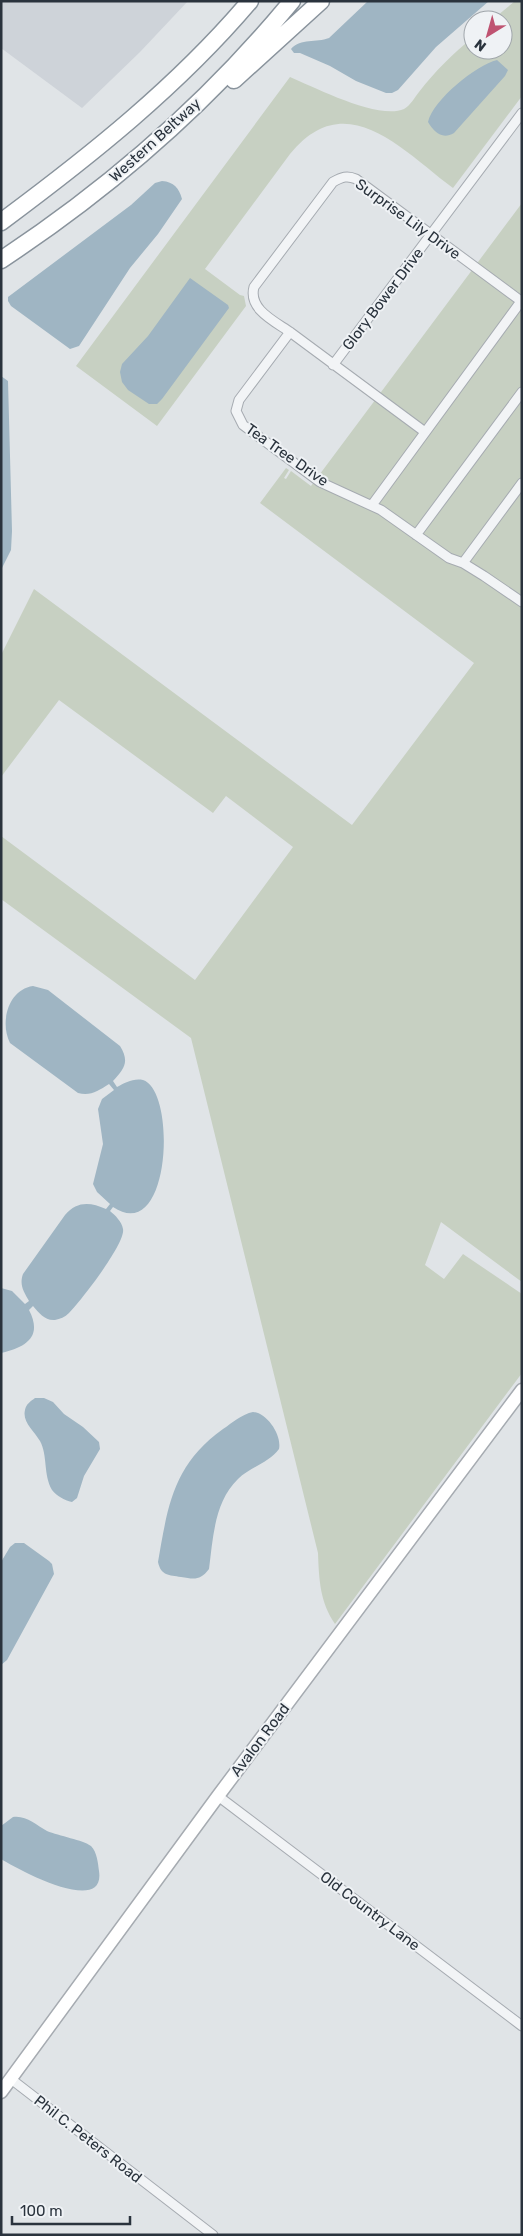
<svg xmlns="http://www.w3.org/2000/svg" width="523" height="2236" viewBox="0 0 523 2236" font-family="Rubik,sans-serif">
<rect width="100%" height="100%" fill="#e0e4e7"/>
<path fill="#ced3d9" d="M1 1H188L140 52 82 108 1 48Z"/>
<path fill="#c7d0c2" d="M515 1H522V96L453 188C402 150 346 85 290 154L205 269 240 295 244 296 246 306 157 426 76 366 290 77C316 88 378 120 404 109 410 106 415 97 419 92 435 71 453 54 473 37V50H503V20H492Z
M522 203V1282L441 1222 425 1265 444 1279 463 1254 522 1294V1373L335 1624C320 1602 319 1580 318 1553L191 1038 1 899V836L195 980 293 847 226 796 213 813 59 700 1 777V655L34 589 352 825 474 663 260 503 286 468 289 470 284 478 286 479 291 471 311 486Z"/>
<path fill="#9fb5c3" d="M368 1H489L436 47 398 90 392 93H386L356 81 330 66 300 53H294L291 49C301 38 316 43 329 38Z
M497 60 508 70 505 76 454 133C442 140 434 132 428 122 433 100 476 65 497 60Z
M162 181C174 182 179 188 182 199L158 234 130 268 79 346 70 349 11 306 8 301V297L131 205 155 183Z
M190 278 228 305 229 308 162 399 157 404H149L128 390 122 382 120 372 122 364 148 336Z
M1 376 8 381 12 531 11 550 1 570Z
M33 986 48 990 120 1046C130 1062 124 1069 113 1081L117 1087C125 1083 133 1078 143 1080 177 1091 171 1246 113 1207L110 1211C115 1215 122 1222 123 1229 126 1243 80 1302 69 1313 65 1317 60 1319 55 1320 45 1321 39 1313 33 1306L29 1310C43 1337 26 1347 1 1353V1288L12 1291 25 1304 29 1301C24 1292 19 1285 23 1274L65 1215C77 1201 90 1202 106 1209L110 1204 97 1192 93 1184 103 1144 98 1109 102 1099 114 1090 109 1084C98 1091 91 1096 78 1093L10 1043C0 1024 7 990 33 986Z
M35 1398H44L53 1402 64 1414 83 1427 99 1442 100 1449 84 1476 77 1498 72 1502C64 1500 57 1496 52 1490 43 1474 48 1456 40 1441 34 1431 22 1422 25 1410 26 1404 31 1401 35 1398Z
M253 1412C267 1413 282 1435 279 1449 269 1463 250 1467 238 1479 214 1502 213 1539 209 1569 200 1581 194 1579 181 1577 169 1575 161 1576 158 1562 168 1505 173 1465 223 1429 232 1423 242 1414 253 1412Z
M15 1543H24L49 1561 52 1564 54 1574 7 1660 1 1665V1562L10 1547Z
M13 1817C26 1815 36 1825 47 1831 59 1836 83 1840 91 1846 97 1852 98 1863 99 1871 106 1917 17 1869 1 1859V1826Z"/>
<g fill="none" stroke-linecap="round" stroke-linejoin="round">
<defs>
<path id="minor" d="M521 301 356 179C347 175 342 177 333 182L254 287C248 309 274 321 290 332L239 400 236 411 243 425 320 482 381 510 449 558 463 563 484 576 522 602
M290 332 425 432
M333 365 522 113
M372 505 522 300
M416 535 522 392
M463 563 522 483
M218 1796 522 2026
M11 2079 213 2235"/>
<path id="secondary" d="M1 2092 218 1796 522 1390"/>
<path id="motorway" d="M234 80 321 1
M1 222C90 156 178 86 250 1
M1 260C110 188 209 102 292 1"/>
</defs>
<use href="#minor" stroke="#a6abb1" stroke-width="11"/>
<use href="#secondary" stroke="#a6abb1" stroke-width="15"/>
<use href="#motorway" stroke="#89939c" stroke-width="19"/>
<use href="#minor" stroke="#f2f4f6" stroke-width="9"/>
<use href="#secondary" stroke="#fff" stroke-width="12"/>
<use href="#motorway" stroke="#fff" stroke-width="16"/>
</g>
<g text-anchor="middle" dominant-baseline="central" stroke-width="4" stroke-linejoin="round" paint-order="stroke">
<g font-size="15" fill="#2a333d" stroke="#eff2f5">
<text transform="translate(155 140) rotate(-42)">Western Beltway</text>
<text transform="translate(408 219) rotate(36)">Surprise Lily Drive</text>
<text transform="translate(383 299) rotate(-53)">Glory Bower Drive</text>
<text transform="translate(287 455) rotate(35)">Tea Tree Drive</text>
<text transform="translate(260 1740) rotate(-53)">Avalon Road</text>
<text transform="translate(370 1911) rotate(37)">Old Country Lane</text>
<text transform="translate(88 2139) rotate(38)">Phil C. Peters Road</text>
</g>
</g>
<rect width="523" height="2236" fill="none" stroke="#2a333d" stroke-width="5"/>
<g transform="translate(488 35) rotate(217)"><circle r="24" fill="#eff2f5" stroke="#a0a6ab"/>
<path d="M0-4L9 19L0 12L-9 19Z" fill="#bf5371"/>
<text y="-8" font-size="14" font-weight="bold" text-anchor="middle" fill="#2a333d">N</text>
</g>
<path d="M12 2216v8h118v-8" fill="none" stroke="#2a333d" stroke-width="2.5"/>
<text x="20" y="2216" font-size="15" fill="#2a333d" stroke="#eff2f5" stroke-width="4" paint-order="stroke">100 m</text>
</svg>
